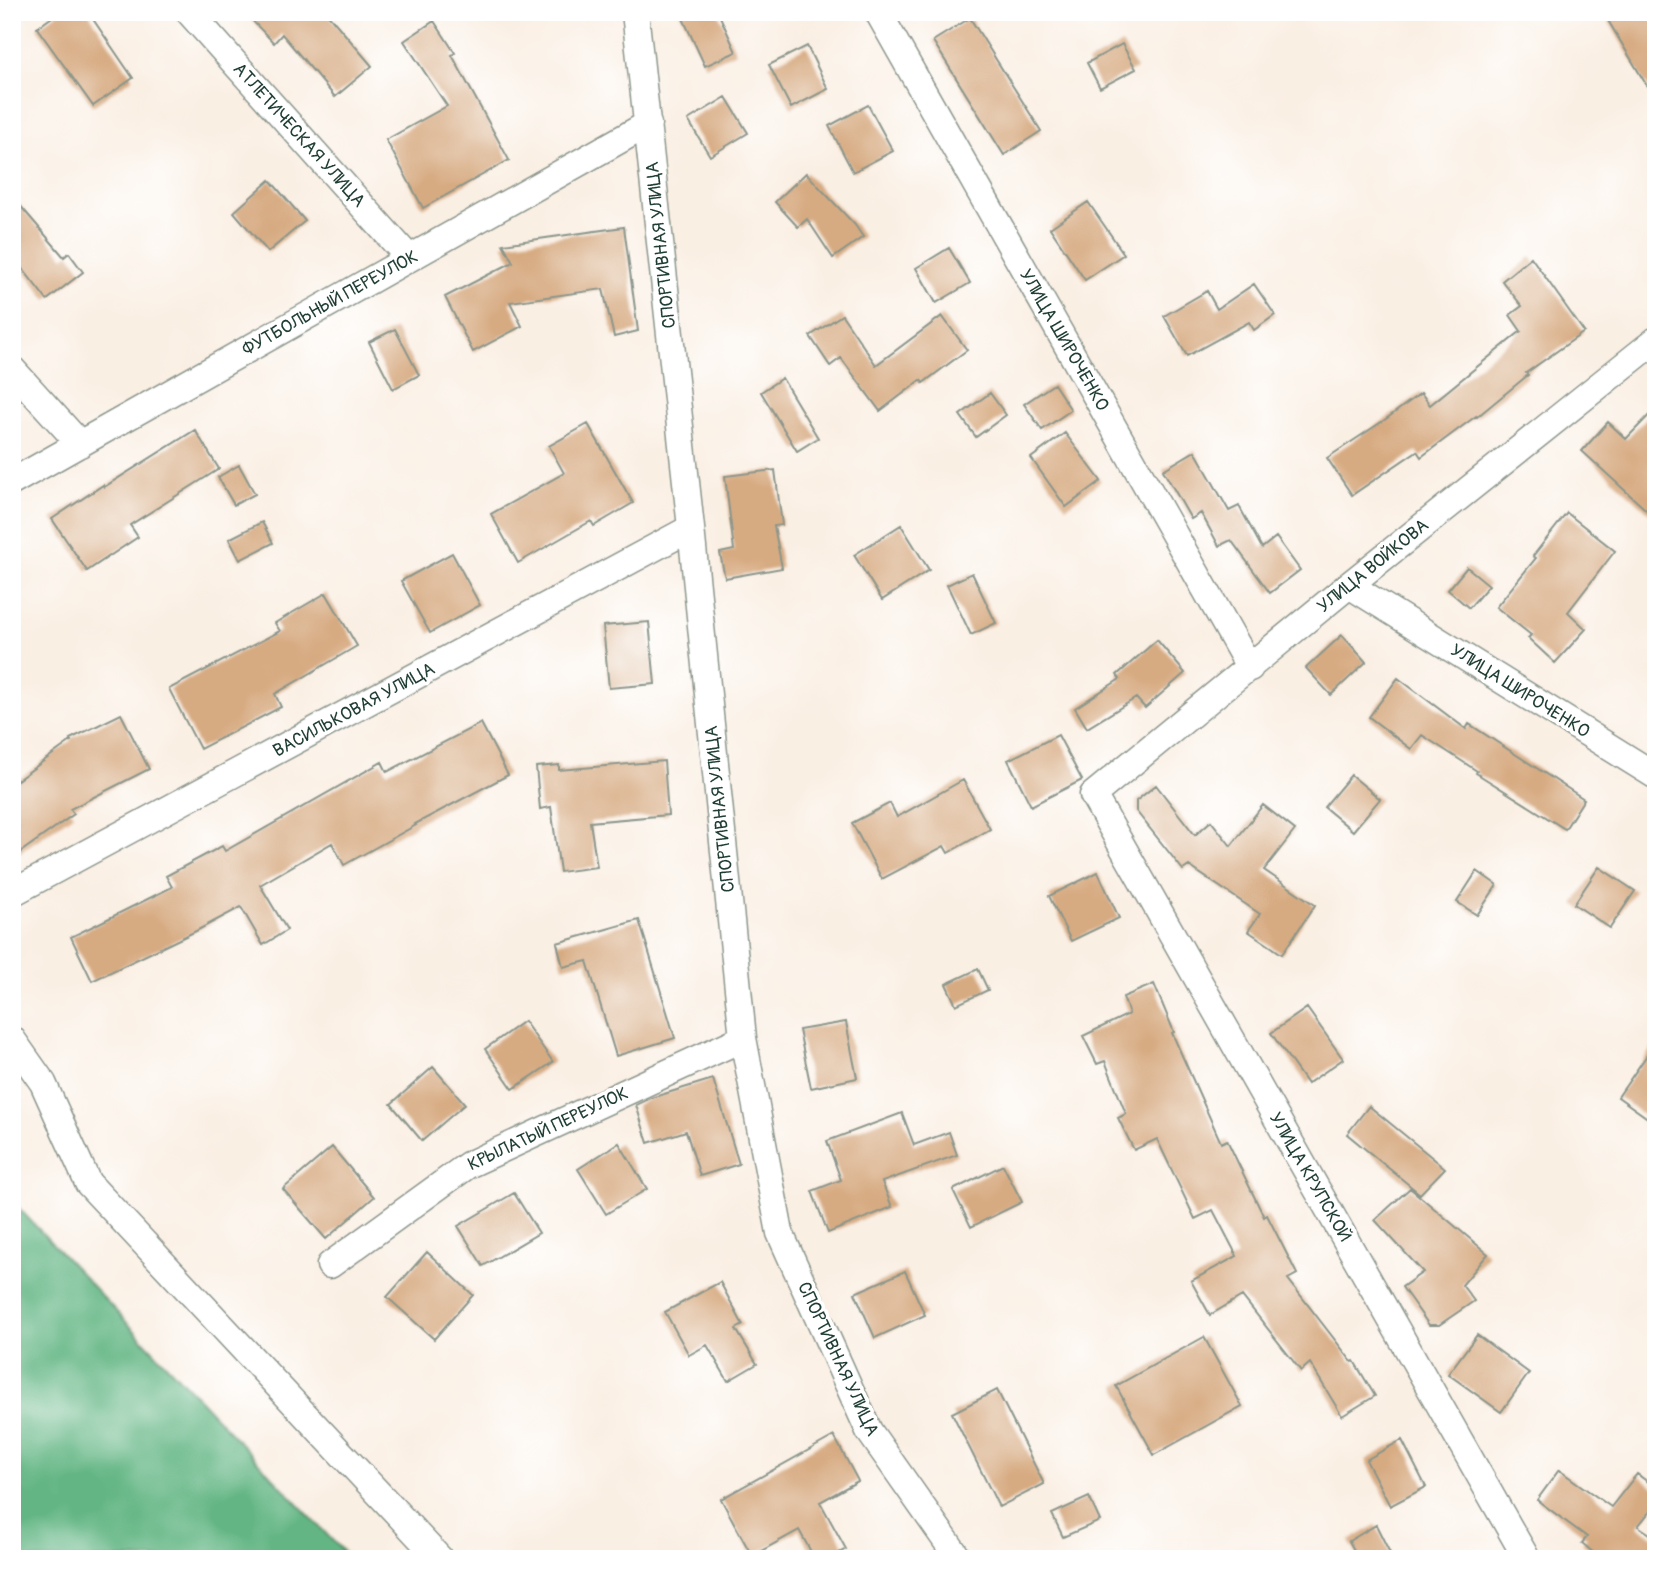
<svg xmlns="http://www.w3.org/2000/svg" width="1668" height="1571" viewBox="0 0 1668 1571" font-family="Pangolin,sans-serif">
<rect width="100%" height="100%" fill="#fff"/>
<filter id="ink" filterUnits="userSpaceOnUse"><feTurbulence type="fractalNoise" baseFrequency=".0143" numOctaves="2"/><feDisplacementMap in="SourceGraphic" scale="14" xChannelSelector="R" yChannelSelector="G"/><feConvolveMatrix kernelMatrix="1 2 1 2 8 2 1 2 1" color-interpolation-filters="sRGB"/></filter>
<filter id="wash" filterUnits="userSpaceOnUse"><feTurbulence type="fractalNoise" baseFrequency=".00686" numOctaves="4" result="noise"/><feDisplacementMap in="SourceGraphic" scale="28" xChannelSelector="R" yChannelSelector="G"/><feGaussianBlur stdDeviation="1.57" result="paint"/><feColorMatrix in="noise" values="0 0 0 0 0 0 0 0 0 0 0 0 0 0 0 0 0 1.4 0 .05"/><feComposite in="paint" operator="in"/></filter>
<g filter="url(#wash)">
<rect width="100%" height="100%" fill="#faefe3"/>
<path fill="#64b684" stroke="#427a5c" stroke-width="2" d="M12 1201 350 1559H12Z"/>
<g id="blocks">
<path fill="#d7ab82" d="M59 12H88L133 78 93 106 37 28Z
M244 12H326L372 66 335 97 282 34 274 43Z
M680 12H718L736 52 705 66Z
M1603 12H1650L1656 22V101Z
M970 18 1041 131 1004 155 933 41Z
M434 21 455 53 452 55 509 160 423 208 386 140 447 106 404 41Z
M1122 44 1136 69 1100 88 1087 63Z
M807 46 828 89 791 108 769 65Z
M726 97 748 133 710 156 688 120Z
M868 105 893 151 853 172 829 126Z
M806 173 855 225 863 237 833 258 807 219 798 227 775 202Z
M270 180 305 221 268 252 234 212Z
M12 196 64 257 69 253 83 272 47 300 12 255Z
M1088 202 1124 254 1085 280 1050 228Z
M624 227 638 331 614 337 603 289 510 302 522 326 473 352 445 297 513 262 503 244Z
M949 248 970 283 936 303 916 268Z
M1531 257 1584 332 1526 373 1528 375 1477 417 1476 416 1421 457 1417 451 1352 495 1327 458 1386 419 1421 393 1430 405 1521 331 1510 315 1522 306 1502 281Z
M1254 284 1275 315 1254 330 1249 322 1187 356 1164 316 1207 291 1217 309Z
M842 315 876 365 942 316 967 350 923 383 921 380 880 411 841 358 830 366 810 336Z
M395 329 419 375 393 389 369 342Z
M782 378 818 438 797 451 761 392Z
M1054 384 1071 410 1042 430 1024 404Z
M990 393 1006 415 976 437 960 415Z
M1656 408V519L1582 451 1608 422 1626 439Z
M588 424 633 503 594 526 591 521 518 563 491 514 564 473 549 446Z
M195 430 219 469 130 525 138 537 87 571 52 519 103 485 104 487Z
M1065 433 1101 481 1066 507 1031 458Z
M1195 451 1229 511 1239 506 1262 548 1276 537 1300 570 1270 593 1231 540 1219 546 1201 513 1191 519 1163 470Z
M239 465 255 494 234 505 218 477Z
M775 470 782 525 774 526 782 568 725 578 720 553 734 550 725 476Z
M1567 513 1615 551 1568 612 1586 629 1555 663 1528 638 1531 635 1496 607 1536 558 1533 556Z
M262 522 273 543 240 560 229 539Z
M901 525 929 570 882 600 854 555Z
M452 553 480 605 430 633 401 581Z
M1467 567 1489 585 1469 608 1448 590Z
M972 573 996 623 971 635 947 585Z
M326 593 357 646 275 694 281 707 200 749 169 689 280 631 275 623Z
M649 622 655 684 609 688 603 626Z
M1342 635 1366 662 1331 695 1306 668Z
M1157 640 1185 673 1145 708 1136 698 1087 728 1075 708 1120 679 1117 675Z
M1398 678 1466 729 1469 724 1584 799 1565 829 1476 773 1477 771 1422 735 1411 749 1369 717Z
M121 714 149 769 70 809 74 814 12 858V784L71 741 70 739Z
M481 723 508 775 415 824 416 825 344 865 332 843 260 885 287 930 263 945 241 907 196 931 92 981 71 937 172 887 166 876 222 846 225 851 382 762 387 772Z
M1058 735 1082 780 1031 806 1008 760Z
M664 761 668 815 590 822 597 867 560 872 551 807 540 809 536 767 559 765V770Z
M1351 775 1380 799 1353 831 1324 807Z
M963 780 990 829 948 853 944 846 882 879 852 823 890 803 897 817Z
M1156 785 1195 835 1211 821 1231 846 1263 805 1295 830 1264 870 1315 905 1282 954 1248 931 1260 914 1189 866 1183 870 1136 811V801Z
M1599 867 1635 891 1610 928 1574 904Z
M1477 871 1497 885 1477 915 1457 902Z
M1098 872 1119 918 1071 941 1049 896Z
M639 920 675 1038 616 1056 587 961 563 967 557 943Z
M978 969 988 990 956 1005 946 984Z
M1154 984 1174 1032 1172 1033 1221 1143 1227 1140 1264 1217 1267 1215 1297 1274 1288 1279 1352 1362 1354 1361 1375 1396 1342 1416 1310 1363 1301 1371 1242 1296 1210 1315 1191 1281 1237 1256 1213 1210 1195 1219 1157 1139 1134 1150 1118 1118 1126 1114 1105 1061 1097 1064 1083 1036 1129 1014 1123 997Z
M1307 1008 1343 1059 1307 1084 1271 1033Z
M524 1021 553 1062 513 1089 485 1049Z
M846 1022 857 1078 811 1088 799 1030Z
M1656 1042V1124L1618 1097Z
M433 1067 465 1104 422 1141 391 1104Z
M713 1079 739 1164 700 1176 686 1131 648 1143 636 1105 651 1098Z
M1369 1106 1445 1168 1420 1194 1347 1134Z
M902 1113 914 1145 949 1132 957 1155 882 1182 892 1207 828 1233 812 1191 841 1180 827 1141Z
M619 1143 647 1189 606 1214 578 1169Z
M332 1147 374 1197 326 1239 283 1189Z
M1003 1165 1022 1202 971 1227 953 1190Z
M1410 1188 1488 1254 1462 1285 1474 1301 1439 1325H1429L1402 1287 1423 1272 1375 1220Z
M514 1193 539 1233 483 1266 458 1226Z
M427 1252 473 1295 434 1339 387 1297Z
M905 1271 925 1315 875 1338 855 1293Z
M720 1282 743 1325 736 1329 757 1364 728 1381 707 1345 689 1355 665 1312Z
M1477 1335 1529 1373 1501 1412 1448 1374Z
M1204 1337 1242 1406 1154 1455 1116 1386Z
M997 1390 1044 1484 999 1507 952 1413Z
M834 1436 858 1481 820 1502 846 1549 828 1559H815L799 1530 752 1556 721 1499Z
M1402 1440 1426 1487 1390 1506 1366 1460Z
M1559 1470 1611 1507 1637 1474 1656 1488V1504L1638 1526 1656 1538V1559H1601L1582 1543 1587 1537 1537 1500Z
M1089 1497 1100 1521 1063 1537 1052 1514Z
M1376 1525 1393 1559H1359L1349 1541Z"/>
</g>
</g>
<g filter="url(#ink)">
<use href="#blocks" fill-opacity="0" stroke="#8c968c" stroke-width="2"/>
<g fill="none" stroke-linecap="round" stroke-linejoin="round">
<defs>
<path id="street" d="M189 12 409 258
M635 12 691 528 743 1038 780 1233 869 1431 959 1559
M878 12 1250 668
M12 369 80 444
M12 482 648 124
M1349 585 1656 776
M16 891 691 528
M12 1039 43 1083 88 1183 440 1559
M330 1265 468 1165 743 1038
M1527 1559 1093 795 1349 585 1656 340"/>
</defs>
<use href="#street" stroke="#8c968c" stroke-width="29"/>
<use href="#street" stroke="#fff" stroke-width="26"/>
</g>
</g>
<g text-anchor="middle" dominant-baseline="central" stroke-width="7" stroke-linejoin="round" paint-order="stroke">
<g font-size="18" fill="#1f3d34" stroke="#fff">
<text transform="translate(299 135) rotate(48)">АТЛЕТИЧЕСКАЯ УЛИЦА</text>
<text transform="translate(661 245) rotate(-96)">СПОРТИВНАЯ УЛИЦА</text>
<text transform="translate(330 303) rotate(-29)">ФУТБОЛЬНЫЙ ПЕРЕУЛОК</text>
<text transform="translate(1064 340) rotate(60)">УЛИЦА ШИРОЧЕНКО</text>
<text transform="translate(1373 566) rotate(-39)">УЛИЦА ВОЙКОВА</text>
<text transform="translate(1520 691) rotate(32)">УЛИЦА ШИРОЧЕНКО</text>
<text transform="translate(354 710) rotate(-28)">ВАСИЛЬКОВАЯ УЛИЦА</text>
<text transform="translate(720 809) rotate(-96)">СПОРТИВНАЯ УЛИЦА</text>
<text transform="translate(548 1129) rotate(-25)">КРЫЛАТЫЙ ПЕРЕУЛОК</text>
<text transform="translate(1310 1177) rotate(60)">УЛИЦА КРУПСКОЙ</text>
<text transform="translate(838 1359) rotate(65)">СПОРТИВНАЯ УЛИЦА</text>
</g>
</g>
<rect width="1668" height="1571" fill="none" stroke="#fff" stroke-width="42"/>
</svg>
